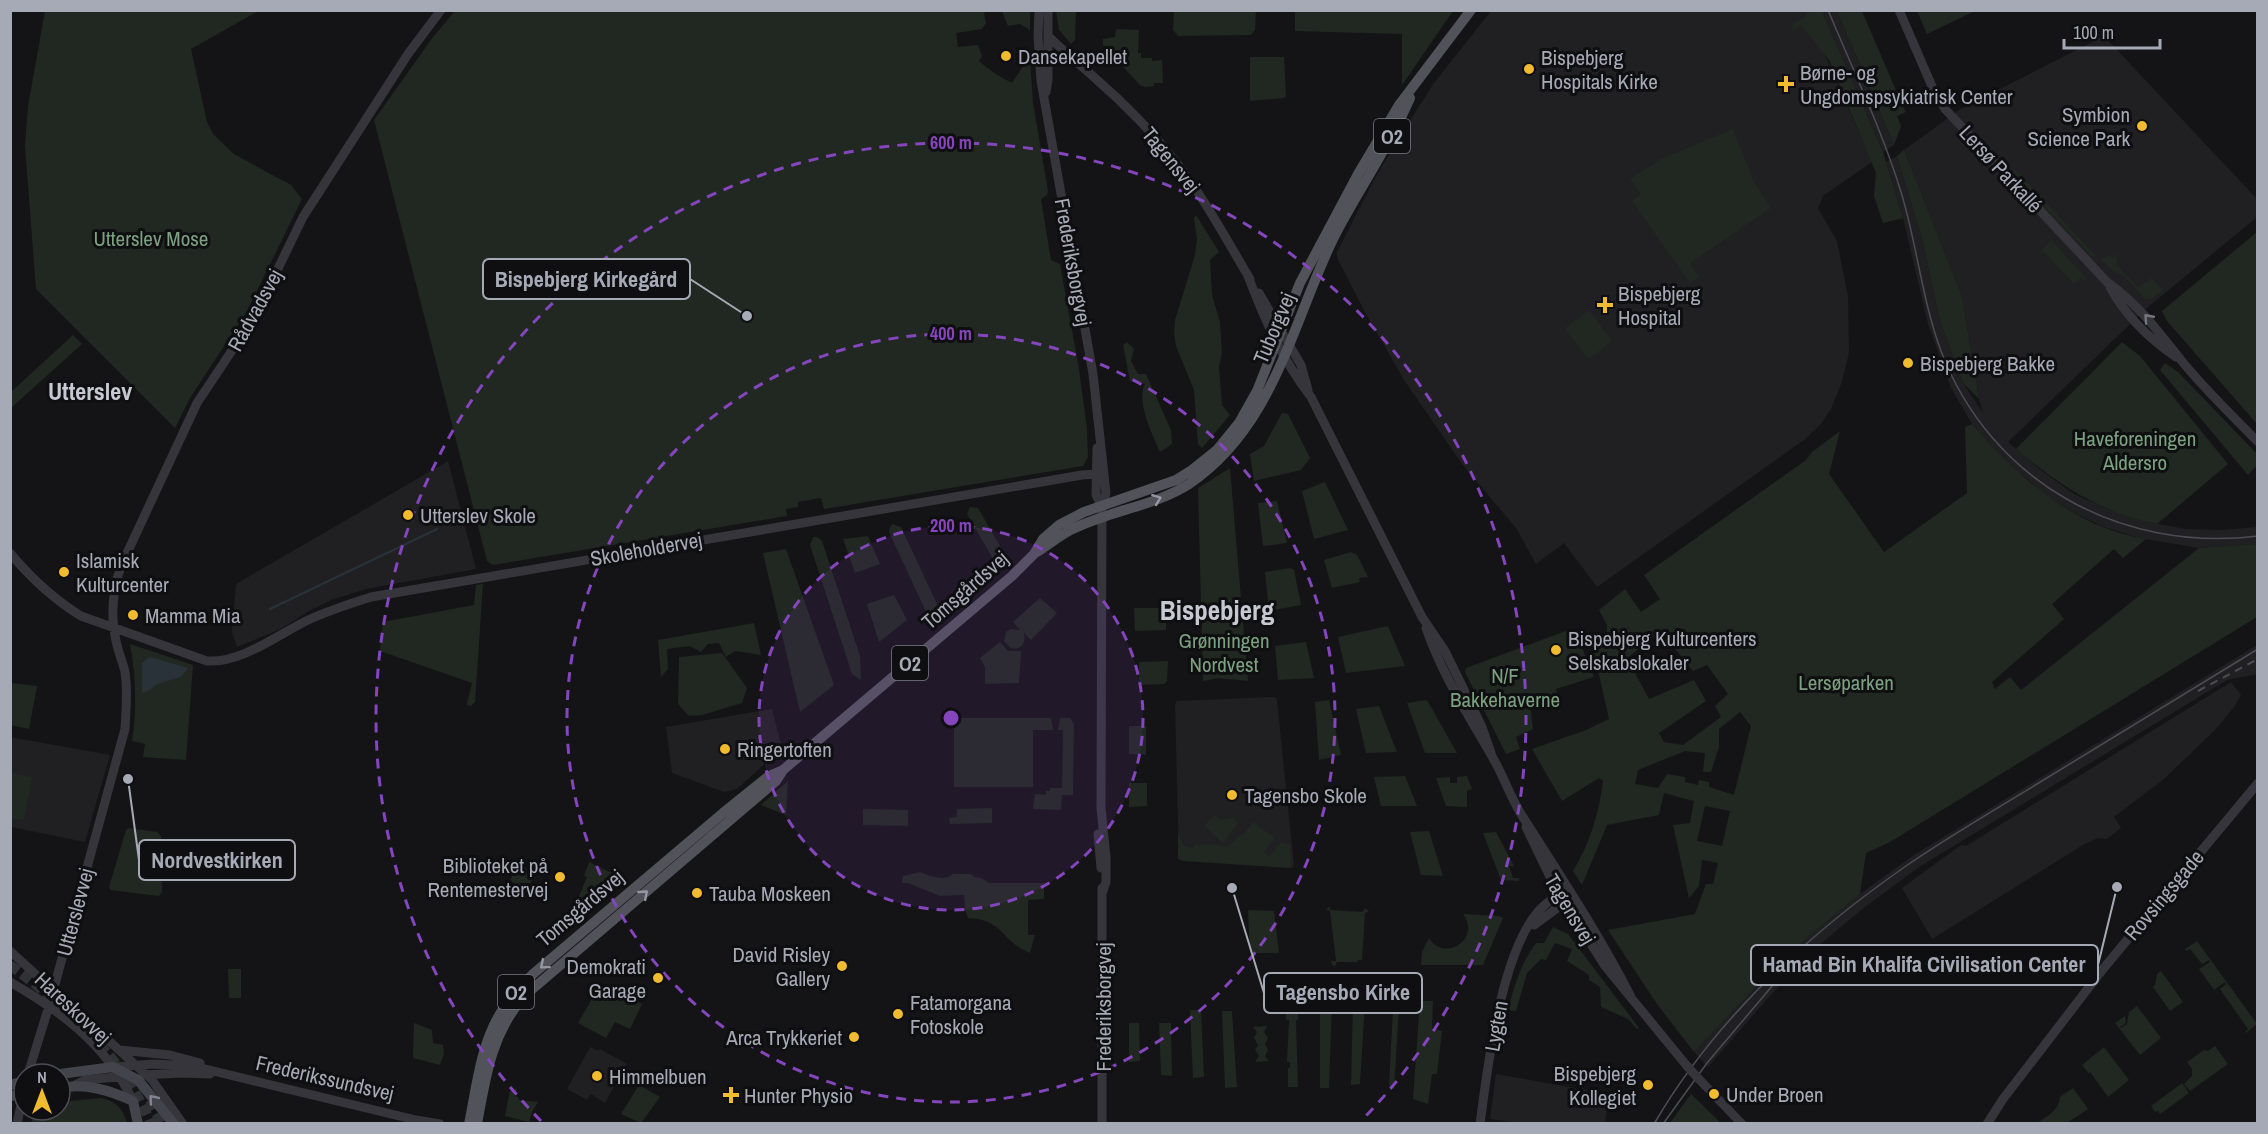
<svg xmlns="http://www.w3.org/2000/svg" width="2268" height="1134" viewBox="0 0 2268 1134" font-family="'Archivo Narrow',sans-serif">
<rect width="100%" height="100%" fill="#141416"/>
<path fill="#202023" d="M1491 11H1806L1872 162 1823 196 1818 208 1837 241 1848 296 1849 353 1842 382 1831 409 1820 425 1804 440 1597 587 1564 543 1536 564 1516 528 1462 464 1404 380 1366 314 1337 258V252L1374 180 1395 144 1434 83Z
M1822 11H1837L1894 145 1883 152Z
M2104 36 2257 199V217L2147 308 2008 442 2042 471 2074 494 2110 510 2147 522 2186 529 2222 530 2257 527V544L2199 548 2139 538 2104 527 2072 512 2039 491 2029 480 2018 473 2000 456 1972 424 1951 388 1928 324 1903 218 1886 162 1897 156 1922 239 1940 321 1963 383 1983 413 1979 399 1962 296 1904 150 1961 109Z
M448 461 476 569 366 589 331 600 309 611 281 629 237 647 232 632 236 584Z
M2257 645V674L2227 680 1919 867 1865 907 1818 946 1767 999 1708 1067 1694 1052 1786 955 1860 894 1914 855Z
M2231 682 2241 695 2234 707 2215 730 2164 779 2114 817 2121 828 2107 839 2098 838 2083 845 1932 939 1902 888 1961 845 1966 846Z
M1275 697 1277 700 1294 866 1292 868 1179 860 1175 704 1177 701Z
M772 709 782 748 737 789 724 792 672 773 666 727Z
M10 737 110 755 85 842 11 827Z
M590 1047 598 1051 600 1049 627 1064 605 1103 591 1094 587 1100 567 1089Z
M1496 1074 1609 1094 1605 1123H1520L1490 1119Z"/>
<path fill="#202821" fill-rule="evenodd" d="M45 11H258L191 49 207 122 213 134 234 154 291 185 302 199 247 311 190 398 175 428 36 289 25 146 28 106Z
M455 11H987L984 13 986 23 982 29 956 33 958 47 978 45 982 56 979 61C989 70 1000 77 1012 83L1028 59 1030 58 1033 103 1048 191 1047 195 1041 199 1051 260 1060 264 1079 369 1087 429 1088 457 1083 466 824 509 821 498 798 502V507L786 509 787 516 493 565 487 561 374 120 433 37Z
M1002 11H1030V30L1020 24 1008 26Z
M1056 11H1076L1075 40 1071 44 1059 30Z
M1174 11H1256L1255 30 1251 35 1178 36 1173 30Z
M1295 11V10L1453 11 1402 85V34L1295 31Z
M1806 11H1822L1883 152 1903 218 1883 223 1874 196 1876 173 1829 60 1801 25 1793 31 1792 25 1807 15Z
M1837 11H1862L1904 109 1906 112 1897 116 1901 126 1894 145Z
M1917 11H1975L1927 34Z
M1116 29 1139 30 1138 53H1141V58H1152V61L1162 60 1163 83H1154V86L1145 87 1140 85 1103 45V39L1115 37Z
M1250 57H1284L1286 96 1284 98 1250 101Z
M1733 129 1754 182 1771 208 1690 263 1699 277 1690 283 1632 201 1641 194 1630 179 1661 159Z
M1904 150 1962 296 1979 399 1963 383 1940 321 1922 239 1897 156Z
M2015 170 2023 178 2096 256 2093 257C2066 230 2040 201 2013 173Z
M1196 215 1219 252 1210 260 1212 295 1220 322 1222 353 1219 367 1222 405 1230 415 1202 448 1198 444 1194 390 1176 346 1174 333 1175 320 1195 255 1197 239 1194 218Z
M2257 232V424L2167 321 2162 311Z
M2051 240 2086 278 2084 280 2081 277 2074 284 2043 251 2039 254Z
M2122 250 2116 257 2117 266 2138 287 2152 278 2163 290 2151 299H2145L2124 276 2113 271 2101 259 2110 255 2113 258Z
M1589 310 1611 340V342L1590 358H1587L1565 328Z
M73 335 82 344 11 408V392Z
M1127 342 1134 349 1131 361 1138 374H1146L1171 430 1172 444 1160 452C1152 434 1136 401 1145 384L1130 381 1123 345Z
M2122 342 2140 356 2228 464 2157 524C2101 513 2060 486 2016 449Z
M2165 363 2178 372 2257 454V465L2248 475 2160 370Z
M1282 413 1288 414 1310 458 1301 470 1254 481 1250 454 1264 446Z
M1972 424C2018 477 2073 527 2146 539L2123 558 2114 549 2052 604 2064 619 1992 682 1995 689 2010 677 2021 690 2199 548 2257 544V617L1890 842 1866 853 1860 894 1786 955 1694 1052 1657 1004 1608 930 1695 914 1706 884H1713L1718 863 1702 860 1699 886 1689 898 1673 825 1690 823 1694 801 1664 793 1659 815 1607 825 1582 885 1573 871C1590 843 1599 813 1603 781L1599 778 1562 801 1532 749 1586 730 1609 719 1597 666 1589 644 1607 633V625L1599 610 1625 589 1641 612 1660 599 1644 575 1806 460 1812 452 1840 431 1829 474 1884 552 1967 493 1965 427ZM1661 631 1693 671 1707 665 1728 694 1715 706 1721 717 1683 745 1664 742 1659 733 1706 701 1694 680 1649 699 1627 658ZM1740 712 1751 726 1734 795 1709 787V782L1699 780 1698 785 1685 782V777L1667 774 1658 788 1635 784 1638 770 1685 751 1705 753 1703 772H1711L1719 747V729ZM1705 806 1730 811 1722 846 1697 841Z
M1230 468 1248 681 1218 678 1203 681 1198 488Z
M1325 482 1348 530 1314 539 1302 491Z
M1277 501 1287 543 1263 546 1258 503Z
M970 507 978 508 1003 551 1001 560 993 559 967 514Z
M892 524 901 527 938 606 935 617 926 612 890 534 889 530Z
M868 536 880 564 855 573 843 539Z
M813 537H817L822 541 860 656 861 680 852 674 810 545Z
M786 549 834 685 800 712 763 553Z
M1351 552 1357 555 1368 577 1359 578 1360 582 1332 588 1324 560Z
M1290 568 1294 570 1301 605 1269 611 1265 572Z
M483 584 475 702 471 706 467 705V703L472 683 380 651 383 622 474 605 476 585Z
M894 595 907 620 879 642 867 604Z
M1040 598 1057 613 1031 640 1024 633C1026 643 1021 651 1010 648L1004 641 1006 632 1011 629 1020 630 1013 622Z
M1134 608H1166V630L1135 631Z
M754 623 761 655 735 651 726 657 719 643 708 644 701 652 690 646 667 649 668 669 661 677 658 640Z
M1388 626 1405 666 1346 673 1338 637Z
M1571 629 1575 631 1594 677 1556 689 1557 693 1530 703 1533 729 1516 737 1520 749 1506 754 1465 672 1466 668Z
M1000 642 1008 651H1021L1019 683 985 684V667L980 658Z
M1306 642 1314 678 1278 680 1275 646Z
M130 644 193 665 186 760 143 757 145 744 132 741C137 709 136 676 130 644Z
M722 653 747 688 742 703 702 715 689 716 678 704 679 657Z
M1168 661 1167 681 1164 684 1139 685V662Z
M11 683 37 686 29 729 11 725Z
M1329 700 1341 755 1319 760 1315 702Z
M1427 700 1457 753H1425L1407 703Z
M1379 706 1397 752 1366 753 1356 709Z
M959 718H1051L1053 730H1033V787H954V725L959 723Z
M1060 718H1070L1074 724 1073 795H1062L1061 810 1033 809 1035 794 1046 795V791H1050V788H1062L1063 730H1058Z
M1129 726H1146V755L1129 754Z
M11 773 32 777 24 820 11 818Z
M1405 776 1417 806H1381L1374 777Z
M1467 776 1472 789 1467 791V807L1446 806 1436 778 1450 777V783H1457V777Z
M788 781 786 815 761 805Z
M1129 783H1147V806L1129 807Z
M992 808V823L950 824 949 818 957 817V809Z
M863 809 908 810V826L863 825Z
M1215 815 1221 820 1233 818 1238 823 1223 843 1204 826Z
M1253 822 1275 838 1264 852 1269 857 1281 842 1290 845 1291 868 1183 861 1178 858V833L1183 845 1192 849 1196 845 1210 844 1228 847 1240 835 1242 836Z
M129 828 157 832 161 836 162 892 159 896 111 890 109 887 126 830Z
M1429 831 1443 876 1421 875 1410 832Z
M1496 832 1514 866H1509L1513 878H1519V881L1501 880 1483 833Z
M519 859 524 862 522 867 532 871 531 876 533 877 528 890 510 881Z
M589 862 612 873 621 884 587 913 574 908 587 877 584 876Z
M920 872C930 876 944 882 953 874H971L974 877 981 878 989 883H1044V899L1028 900V935H1035L1030 953C1001 942 1005 920 968 918L965 910 964 895 940 896 908 883H902L903 876Z
M1330 906V910L1363 912 1365 908 1369 911 1365 913 1362 960H1358L1357 962H1337L1335 966 1332 965 1331 961H1336L1330 911 1326 909Z
M1248 910 1274 911 1279 953H1250Z
M1463 914 1499 916 1503 918 1483 965H1421L1422 952 1429 938C1444 963 1482 939 1463 914Z
M1553 927 1568 934 1639 1028 1637 1029 1628 1019 1601 1007 1600 987 1589 980V975L1567 961 1572 949 1555 943 1546 960 1541 959 1527 973 1516 1011 1508 1010C1514 986 1521 963 1536 943H1544Z
M2197 941 2257 1024 2246 1033 2245 1032 2248 1029 2220 989 2226 984 2225 982 2214 990 2199 969 2210 962 2209 960 2202 964 2190 949 2186 951 2185 949Z
M228 969H241V998H229Z
M2161 971 2183 1002 2170 1011 2153 987 2155 985 2157 974Z
M606 986 642 1004 630 1029 615 1022 606 1038 578 1023 599 987Z
M1320 1000 1332 1002 1329 1088H1320Z
M1420 1001H1433L1432 1029 1442 1031 1437 1074H1432L1428 1104 1413 1099Z
M1353 1002H1365L1360 1084 1351 1085Z
M2137 1006 2161 1038 2140 1055 2115 1023 2125 1016 2126 1023 2120 1027 2121 1028 2127 1024 2129 1012Z
M1286 1007H1298V1020H1296L1298 1087H1288V1068H1290V1062H1287L1289 1020H1286Z
M1393 1008H1399L1394 1089 1389 1086Z
M1190 1010H1201L1204 1077 1193 1078Z
M1222 1011H1232L1237 1087 1225 1088Z
M414 1023 432 1030 433 1043 443 1045 444 1054 440 1065 413 1058Z
M1129 1023H1139L1140 1061 1129 1062Z
M1159 1023H1171L1172 1076 1161 1075Z
M1267 1026 1264 1032 1268 1038 1265 1044 1268 1050 1265 1056 1269 1061 1255 1062 1259 1056 1255 1050 1258 1045 1254 1038 1257 1032 1253 1027Z
M2215 1046 2228 1064 2190 1091 2184 1084 2192 1076V1069L2187 1062 2204 1050 2208 1051Z
M2104 1047 2129 1080 2108 1097 2090 1072 2088 1073 2082 1065Z
M2182 1083 2189 1093 2160 1114 2158 1111 2155 1112 2151 1106Z
M639 1085 660 1097 641 1123 621 1114Z
M517 1088 514 1096 518 1097 519 1100 538 1102 532 1112 529 1122 505 1116 510 1091Z
M2073 1088 2088 1109 2067 1123H2037C2048 1116 2059 1110 2060 1097Z
M1691 1094 1719 1121 1718 1123H1670Z
M101 1098C116 1101 123 1109 127 1123H31L35 1110H60V1102Z"/>
<path fill="#2a3239" d="M150 657 188 668 181 677 157 684 150 690 142 693V663Z"/>
<g fill="none" stroke-linecap="round" stroke-linejoin="round">
<path stroke="#2a3239" stroke-width="2" d="M270 609 437 529"/>
<path stroke="#313236" stroke-width="10" stroke-dasharray="10 5" stroke-linecap="butt" d="M10 965C67 1008 123 1056 151 1124
M150 1100 162 1124"/>
<path stroke="#35353b" stroke-width="9" d="M1039 10 1038 36 1041 81 1093 374 1106 493 1102 507 1101 808 1106 857V882L1103 891
M1899 10 1934 91 1945 109 2107 282C2140 306 2156 329 2181 360 2204 389 2232 415 2258 442
M1048 36C1063 51 1080 64 1096 79 1125 104 1152 132 1176 162 1205 199 1226 239 1250 279
M1046 92 1048 80V10
M1248 276C1265 321 1282 359 1311 397L1422 617 1445 651 1482 727 1491 753
M2110 287C2125 315 2150 339 2176 357
M1259 293 1301 365 1308 390
M1097 448 1096 495 1102 507
M10 553C30 577 55 600 81 616L207 661C241 663 276 636 306 621 327 611 349 604 371 597L1082 475 1096 474
M1426 628C1441 672 1467 713 1490 753 1502 772 1509 794 1521 814 1559 874 1599 934 1631 997
M1526 827 1554 885 1605 966 1687 1066
M1098 834 1101 868
M1102 888V1124
M1534 925 1564 903 1568 899
M10 951 152 1080 183 1124
M10 982C63 1012 107 1046 133 1101
M119 1050 170 1055 200 1063
M113 1067 154 1064 193 1066 416 1120 440 1124
M28 1074 49 1006 125 729C126 710 128 691 125 672 123 663 119 654 117 645 110 618 112 592 121 566L197 403 255 316 303 217 408 54 441 10
M143 1075 181 1073 210 1074
M1697 1077 1742 1124
M73 1086 85 1080 126 1076
M17 1124 24 1091
M1480 1124C1487 1074 1504 904 1565 895
M1987 1124 2003 1099 2103 969 2258 783"/>
<path stroke="#43444b" stroke-width="10" d="M60 1074 113 1067 138 1080 174 1124
M10 1085 24 1081
M60 1088C86 1083 109 1090 133 1101L138 1124
M10 1096 24 1094"/>
<path stroke="#51525a" stroke-width="10" d="M1037 552C1050 544 1061 534 1075 528 1112 510 1155 506 1189 484 1274 427 1292 323 1334 237 1358 190 1389 147 1410 98
M469 1124C477 1085 481 1042 503 1009 511 996 522 985 533 974L723 813 769 776 783 770 1012 576 1034 554 1043 539 1059 525 1084 512 1176 480 1192 470 1217 450 1239 423 1257 391 1300 283 1358 174 1399 105 1471 10
M477 1124C486 1075 491 1036 523 997L776 781 783 770"/>
<path stroke="#4c4d54" stroke-width="1.5" d="M1828 10C1853 70 1882 130 1901 192 1917 244 1922 300 1941 351 1991 482 2120 553 2258 536
M1654 1124C1715 1019 1807 935 1906 866 1948 837 1993 811 2037 784 2110 739 2184 695 2258 649
M1663 1124 1707 1063 1773 985"/>
<path stroke="#4c4d54" stroke-width="2" stroke-dasharray="8 6" stroke-linecap="butt" d="M2198 691 2258 659"/>
<path stroke="#35353b" stroke-width="9" d="M1687 1066 1697 1077"/>
</g>
<defs><path id="oneway-chevron" d="M-2-3.5L2.5 0L-2 3.5" fill="none" stroke-width="1.6" stroke-linecap="round" stroke-linejoin="round" transform="scale(1.5)"/></defs>
<use stroke="#73757f" href="#oneway-chevron" transform="translate(2148 318) rotate(-132)"/>
<g stroke="#9598a4">
<use href="#oneway-chevron" transform="translate(1157 499) rotate(-21)"/>
<use href="#oneway-chevron" transform="translate(644 894) rotate(-41)"/>
<use href="#oneway-chevron" transform="translate(544 965) rotate(140)"/>
</g>
<use stroke="#838691" href="#oneway-chevron" transform="translate(153 1099) rotate(-130)"/>
<circle cx="951" cy="718" r="192" fill="#8445bd" fill-opacity=".12"/>
<g fill="none" stroke="#8445bd" stroke-width="3" stroke-dasharray="10 8">
<circle cx="951" cy="718" r="192"/>
<circle cx="951" cy="718" r="384"/>
<path d="M541 1121A575 575 0 1 1 1361 1121"/>
</g>
<g fill="#f1bb30" stroke="#0f0f11" stroke-width="2">
<circle cx="1006" cy="56" r="6"/>
<circle cx="1529" cy="69" r="6"/>
<path d="M1783 75h6v6h6v6h-6v6h-6v-6h-6v-6h6z"/>
<circle cx="2142" cy="126" r="6"/>
<path d="M1602 296h6v6h6v6h-6v6h-6v-6h-6v-6h6z"/>
<circle cx="1908" cy="363" r="6"/>
<circle cx="408" cy="515" r="6"/>
<circle cx="64" cy="572" r="6"/>
<circle cx="133" cy="615" r="6"/>
<circle cx="1556" cy="650" r="6"/>
<circle cx="725" cy="749" r="6"/>
<circle cx="1232" cy="795" r="6"/>
<circle cx="560" cy="877" r="6"/>
<circle cx="697" cy="893" r="6"/>
<circle cx="842" cy="966" r="6"/>
<circle cx="658" cy="978" r="6"/>
<circle cx="898" cy="1014" r="6"/>
<circle cx="854" cy="1037" r="6"/>
<circle cx="597" cy="1076" r="6"/>
<circle cx="1648" cy="1085" r="6"/>
<circle cx="1714" cy="1094" r="6"/>
<path d="M728 1086h6v6h6v6h-6v6h-6v-6h-6v-6h6z"/>
</g>
<g text-anchor="middle" dominant-baseline="central" stroke-width="6" stroke-linejoin="round" paint-order="stroke">
<g fill="#0f0f11" stroke="#797c84" stroke-width="1.5">
<rect x="1374" y="119" width="36" height="34" rx="4.5"/>
<rect x="892" y="646" width="36" height="34" rx="4.5"/>
<rect x="498" y="975" width="36" height="34" rx="4.5"/>
</g>
<g font-size="20" font-weight="bold" fill="#a6aab6">
<text x="1392" y="136">O2</text>
<text x="910" y="663">O2</text>
<text x="516" y="992">O2</text>
</g>
<g font-size="21" fill="#a6aab6" stroke="#0f0f11" text-anchor="start">
<text x="1018" y="56">Dansekapellet</text>
<text x="1541" y="57">Bispebjerg<tspan x="1541" dy="24">Hospitals Kirke</tspan></text>
<text x="1800" y="72">Børne- og<tspan x="1800" dy="24">Ungdomspsykiatrisk Center</tspan></text>
<text x="2130" y="114" text-anchor="end">Symbion<tspan x="2130" dy="24">Science Park</tspan></text>
<text x="1618" y="293">Bispebjerg<tspan x="1618" dy="24">Hospital</tspan></text>
<text x="1920" y="363">Bispebjerg Bakke</text>
<text x="420" y="515">Utterslev Skole</text>
<text x="76" y="560">Islamisk<tspan x="76" dy="24">Kulturcenter</tspan></text>
<text x="145" y="615">Mamma Mia</text>
<text x="1568" y="638">Bispebjerg Kulturcenters<tspan x="1568" dy="24">Selskabslokaler</tspan></text>
<text x="737" y="749">Ringertoften</text>
<text x="1244" y="795">Tagensbo Skole</text>
<text x="548" y="865" text-anchor="end">Biblioteket på<tspan x="548" dy="24">Rentemestervej</tspan></text>
<text x="709" y="893">Tauba Moskeen</text>
<text x="830" y="954" text-anchor="end">David Risley<tspan x="830" dy="24">Gallery</tspan></text>
<text x="646" y="966" text-anchor="end">Demokrati<tspan x="646" dy="24">Garage</tspan></text>
<text x="910" y="1002">Fatamorgana<tspan x="910" dy="24">Fotoskole</tspan></text>
<text x="842" y="1037" text-anchor="end">Arca Trykkeriet</text>
<text x="1636" y="1073" text-anchor="end">Bispebjerg<tspan x="1636" dy="24">Kollegiet</tspan></text>
<text x="609" y="1076">Himmelbuen</text>
<text x="1726" y="1094">Under Broen</text>
<text x="744" y="1095">Hunter Physio</text>
</g>
<g font-size="21" fill="#a6aab6" stroke="#0f0f11">
<text transform="translate(1171 160) rotate(51)">Tagensvej</text>
<text transform="translate(2001 169) rotate(47)">Lersø Parkallé</text>
<text transform="translate(1073 262) rotate(80)">Frederiksborgvej</text>
<text transform="translate(255 310) rotate(-61)">Rådvadsvej</text>
<text transform="translate(1274 328) rotate(-67)">Tuborgvej</text>
<text transform="translate(646 549) rotate(-10)">Skoleholdervej</text>
<text transform="translate(965 590) rotate(-41)">Tomsgårdsvej</text>
<text transform="translate(2164 895) rotate(-50)">Rovsingsgade</text>
<text transform="translate(580 908) rotate(-40)">Tomsgårdsvej</text>
<text transform="translate(1570 909) rotate(59)">Tagensvej</text>
<text transform="translate(75 912) rotate(-75)">Utterslevvej</text>
<text transform="translate(1103 1007) rotate(-90)">Frederiksborgvej</text>
<text transform="translate(73 1008) rotate(43)">Hareskovvej</text>
<text transform="translate(1496 1026) rotate(-80)">Lygten</text>
<text transform="translate(325 1078) rotate(13)">Frederikssundsvej</text>
</g>
<g font-size="21" fill="#7ca181" stroke="#0f0f11">
<text x="151" y="238">Utterslev Mose</text>
<text x="2135" y="438">Haveforeningen<tspan x="2135" dy="24">Aldersro</tspan></text>
<text x="1224" y="640">Grønningen<tspan x="1224" dy="24">Nordvest</tspan></text>
<text x="1505" y="675">N/F<tspan x="1505" dy="24">Bakkehaverne</tspan></text>
<text x="1846" y="682">Lersøparken</text>
</g>
<g font-size="24" font-weight="bold" fill="#c6c9d2" stroke="#0f0f11">
<text x="90" y="391">Utterslev</text>
</g>
<g font-size="27" font-weight="bold" fill="#c6c9d2" stroke="#0f0f11">
<text x="1217" y="610">Bispebjerg</text>
</g>
</g>
<circle cx="951" cy="718" r="9" fill="#8445bd" stroke="#0f0f11" stroke-width="3"/>
<g font-size="18" text-anchor="middle" font-weight="bold" fill="#8445bd" stroke="#0f0f11" stroke-width="6" stroke-linejoin="round" paint-order="stroke">
<text x="951" y="149">600 m</text>
<text x="951" y="340">400 m</text>
<text x="951" y="532">200 m</text>
</g>
<path fill="none" stroke="#a6aab6" stroke-width="2" d="M747 316L690 279M128 779L139 860M2117 887L2098 965M1232 888L1264 993"/>
<g fill="#a6aab6" stroke="#0f0f11" stroke-width="2">
<circle cx="747" cy="316" r="6"/>
<circle cx="128" cy="779" r="6"/>
<circle cx="2117" cy="887" r="6"/>
<circle cx="1232" cy="888" r="6"/>
</g>
<g fill="#0f0f11" stroke="#a6aab6" stroke-width="2">
<rect x="483" y="259" width="207" height="40" rx="6"/>
<rect x="139" y="840" width="156" height="40" rx="6"/>
<rect x="1751" y="945" width="347" height="40" rx="6"/>
<rect x="1264" y="973" width="158" height="40" rx="6"/>
</g>
<g font-size="22" text-anchor="middle" font-weight="bold" fill="#a6aab6">
<text x="586" y="287">Bispebjerg Kirkegård</text>
<text x="217" y="868">Nordvestkirken</text>
<text x="1924" y="972">Hamad Bin Khalifa Civilisation Center</text>
<text x="1343" y="1000">Tagensbo Kirke</text>
</g>
<rect width="2268" height="1134" fill="none" stroke="#a6aab6" stroke-width="24"/>
<g transform="translate(42 1092)"><circle r="28" fill="#0f0f11" stroke="#4b4d53" stroke-width="1.5"/>
<path d="M0-4.5L10 22L0 15L-10 22Z" fill="#f1bb30"/>
<text y="-9" font-size="16" font-weight="bold" text-anchor="middle" fill="#a6aab6">N</text>
</g>
<path d="M2064 39v9h96v-9" fill="none" stroke="#a6aab6" stroke-width="3"/>
<text x="2073" y="39" font-size="18" fill="#a6aab6" stroke="#0f0f11" stroke-width="4.5" paint-order="stroke">100 m</text>
</svg>
